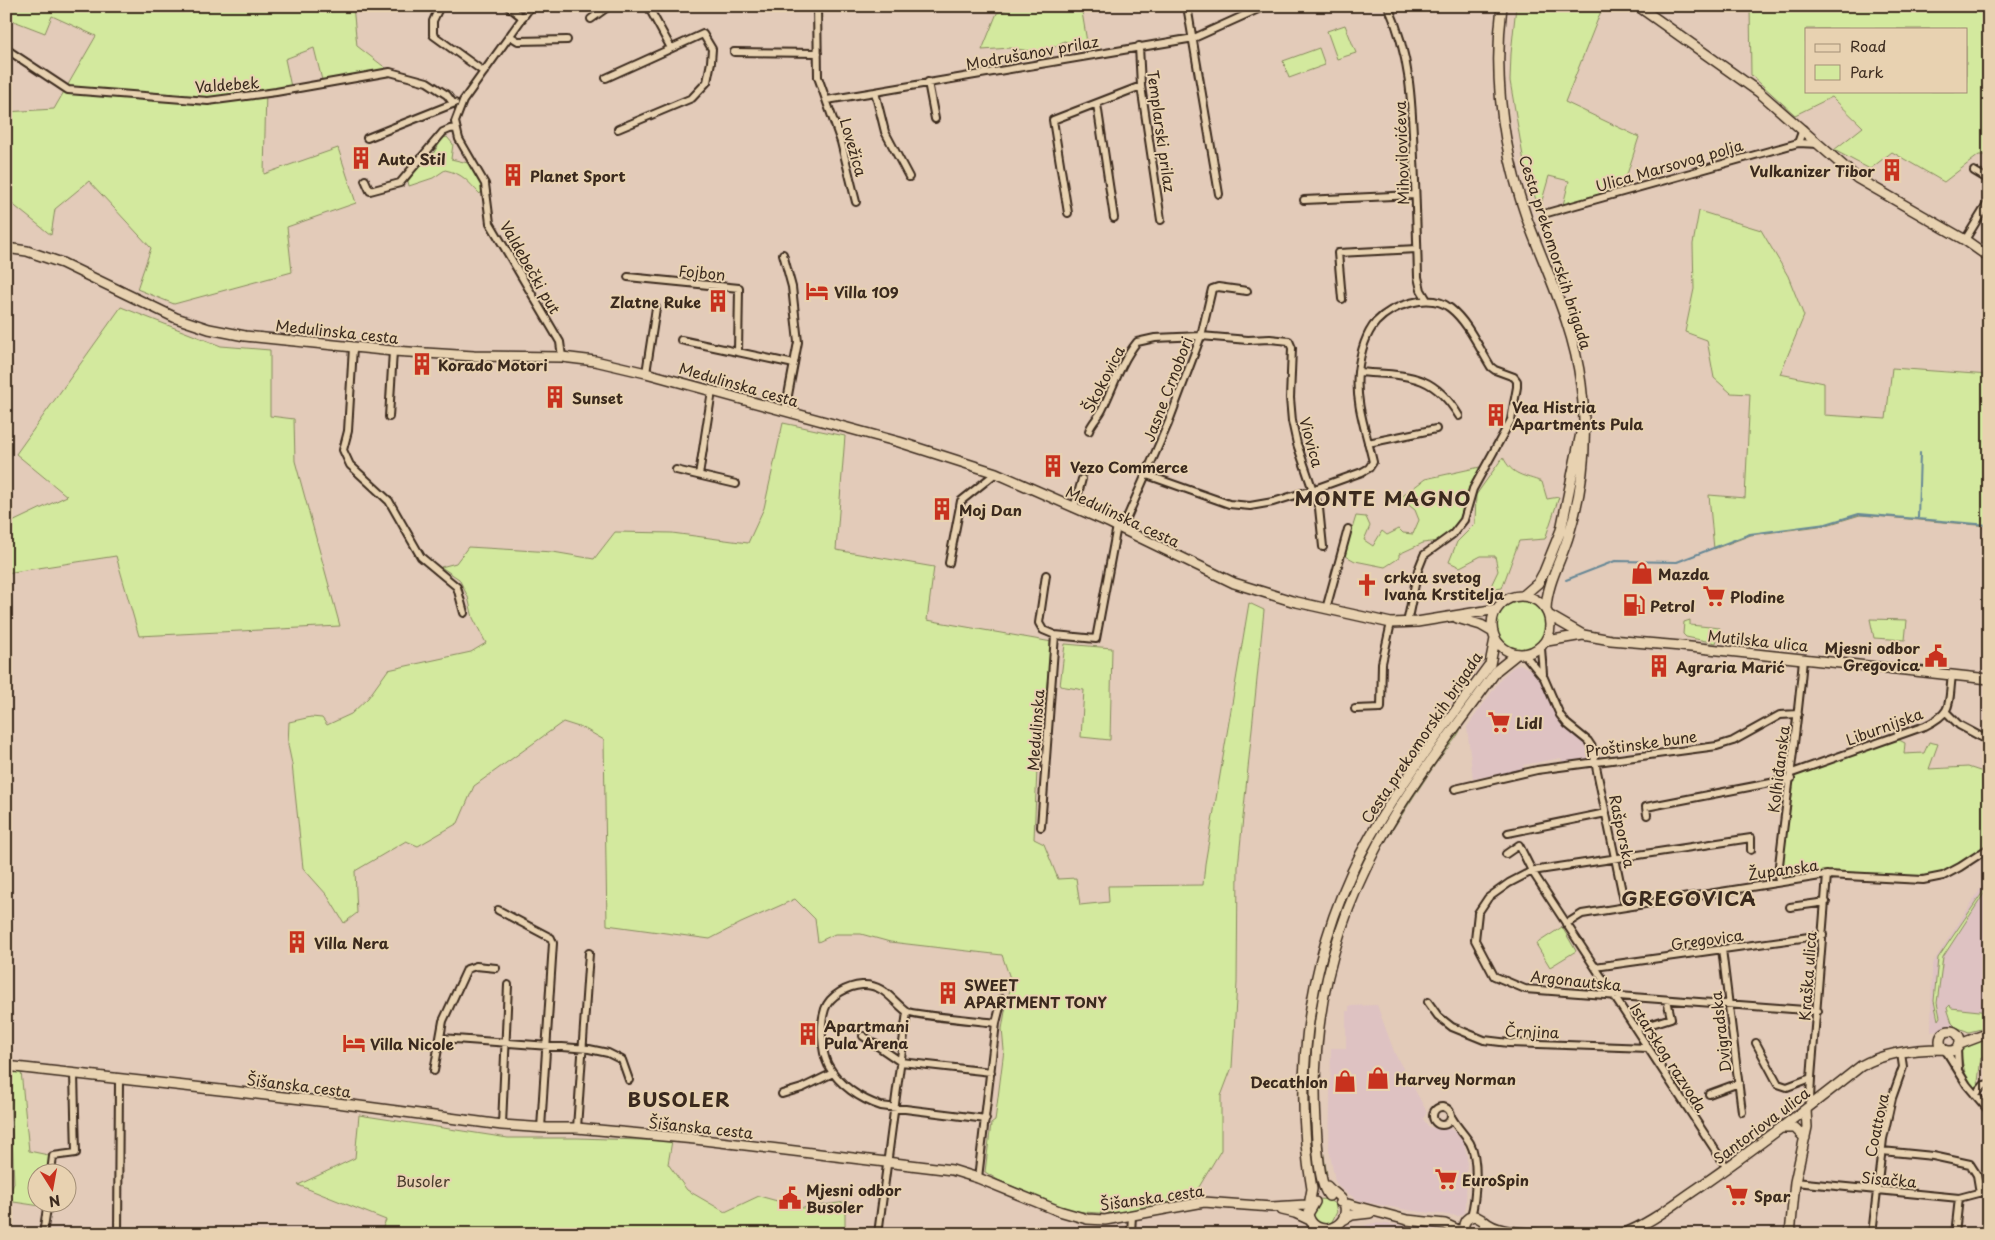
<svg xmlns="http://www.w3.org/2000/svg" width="1995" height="1240" viewBox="0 0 1995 1240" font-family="'Playpen Sans',sans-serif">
<rect width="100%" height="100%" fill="#e3cbb9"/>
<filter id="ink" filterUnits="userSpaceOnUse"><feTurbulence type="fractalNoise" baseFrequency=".02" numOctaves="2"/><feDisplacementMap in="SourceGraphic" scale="10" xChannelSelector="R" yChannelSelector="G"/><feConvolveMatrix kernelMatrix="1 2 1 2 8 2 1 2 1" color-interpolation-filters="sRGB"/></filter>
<g filter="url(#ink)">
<path fill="#dec2c2" d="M1520 664 1533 671 1539 668 1560 715 1588 741 1593 759 1563 763 1561 758 1523 765 1524 769 1473 779 1467 727 1503 676 1513 667Z
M1989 876V1022L1931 1032 1932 964Z
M1377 1005 1395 1054 1427 1112 1423 1119 1429 1127 1439 1128 1446 1126 1455 1132 1463 1141 1467 1155 1466 1207 1464 1213 1459 1216 1413 1211 1364 1202 1356 1199 1340 1188 1335 1181 1329 1149 1331 1048H1346V1011H1349V1006Z
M1375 1223 1456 1231 1458 1234H1356L1362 1227 1369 1224Z"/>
<path fill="#d3e99e" stroke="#878a5e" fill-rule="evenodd" d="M6 6H353L357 46 387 69 322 80 314 48 285 59 291 87 266 90 264 174 338 148 356 203 287 227 292 272 174 304 137 289 151 248 89 181 55 209 51 235 6 199V112L54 109 96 36 52 16 45 33 6 18Z
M1018 6H1081L1088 48 1064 41 1044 53 1010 48 982 50 997 13Z
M1516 6H1603L1565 102 1639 137 1623 187 1563 205 1569 181 1549 176 1541 204 1537 203 1524 162 1510 81 1511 54Z
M1750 6H1989V155H1979L1944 182 1892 152 1870 169 1834 150 1863 127 1832 97 1795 115 1751 75ZM1806 29H1966V91H1806Z
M1345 25 1356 53 1337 59 1327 31Z
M1319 48 1325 65 1289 78 1283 61Z
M447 137 453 144 451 159 468 163 481 182 483 189 480 194C467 181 464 174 445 170L433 178 409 186 408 181 417 169 431 157 443 138Z
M1699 211 1761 230 1788 276 1804 316 1780 374 1824 383V415L1886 419 1892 368 1989 375V526L1860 515 1827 525 1751 535 1714 549 1709 495 1745 498 1750 394 1731 393 1714 378 1707 340 1685 332 1694 289 1693 244Z
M121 307 221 346 270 350V416L294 419 295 461 340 626 139 636 116 556 6 573V525L67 496 16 454Z
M783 423 845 436 836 550 934 567 927 620 1052 642 1037 769 1034 839 1044 844 1058 879 1076 878 1080 905 1109 902 1108 886 1203 885 1205 864 1249 603 1264 610 1238 867 1237 983 1232 1067 1221 1096V1150L1193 1197 1125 1212 1099 1213 1069 1211 998 1180 985 1172 991 1124 995 1121 1004 1050 1002 1029 1007 1000 1012 984 1002 955 890 942 861 934H835L818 942 815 919 795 899 741 923 710 939 607 925 604 740 585 729 563 722 474 786 458 823 418 846 406 841 355 871 357 913 344 923 327 895 303 868 292 764 288 745 289 722 311 717 322 718 327 725 351 714 368 698 388 670 471 652 486 643 473 618 468 597 459 579 441 567 456 563 468 547 553 552 594 559 615 532 672 533 748 543 764 508Z
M1503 457C1512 476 1524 475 1542 482L1547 499 1559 497 1545 539 1519 541 1502 588 1489 590 1498 571 1495 556H1481L1460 567 1449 562 1457 542 1475 524 1476 495Z
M1480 467 1469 488 1459 522 1450 535 1437 541 1423 543 1399 554V558L1385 567 1355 561 1344 555 1356 516 1366 517 1370 526 1364 540 1373 546 1382 531 1387 535 1399 529 1403 533 1413 534 1419 520 1415 510 1400 498 1425 479Z
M1497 625a25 25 0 1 1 50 0a25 25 0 1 1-50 0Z
M1870 619 1907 620 1905 640 1874 638Z
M1690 620V625L1720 628 1716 643 1686 637 1683 634 1684 622Z
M1065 644 1112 648 1110 740 1081 737 1084 690 1060 686Z
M1462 725C1460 736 1446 749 1439 759 1423 782 1408 805 1393 829 1330 929 1306 1058 1327 1175H1326C1307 1079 1321 974 1361 885 1374 855 1391 827 1409 799 1425 774 1442 748 1462 725Z
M1897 739 1905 743 1904 754 1924 753 1929 742 1938 744 1929 769 1968 767 1980 771H1989V848L1960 867 1923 880 1827 875 1794 876V880L1779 882 1791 779 1799 773Z
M1989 883V886L1943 957 1937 1003 1940 1017 1938 1020 1934 1001 1938 958Z
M1562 927 1576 951 1550 967 1536 944Z
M1950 1005 1951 1008 1989 1012V1027L1969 1032 1956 1027 1952 1023 1947 1008Z
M1989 1039V1058L1981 1057 1978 1082 1980 1085 1974 1092 1968 1084 1960 1053 1965 1046Z
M9 1070 21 1071 29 1151 53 1156 51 1172H38V1202L48 1203 47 1207 7 1201 14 1183Z
M359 1115 508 1138H577L672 1141 668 1164 687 1190 725 1212 759 1196 803 1208 845 1202V1234H380L386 1220 298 1185 355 1158Z
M1320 1199 1329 1200 1335 1204 1337 1212 1330 1225 1323 1226 1315 1221C1311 1211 1317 1208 1320 1199Z"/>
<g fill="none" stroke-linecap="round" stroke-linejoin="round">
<path stroke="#678896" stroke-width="2" d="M1918 518 1920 453
M1566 580 1615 561 1677 562 1750 534 1826 524 1859 514 1989 525"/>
<defs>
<path id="minor" d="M440 6 433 21V35L484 72
M508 6 523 18
M531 6 463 101 455 122 459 139 485 184 490 223 560 342 562 357
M648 6 671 48
M817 6 818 77 841 142 856 202
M1187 6 1219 194
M1388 6C1411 57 1412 104 1414 159 1416 198 1417 238 1418 277L1421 290 1427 300
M591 19 609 6
M510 36 518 41 567 40
M1139 46 1141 86 1161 220
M6 49 68 90 208 101 276 92 390 72 427 82 447 95 453 103
M734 52 818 53
M606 78 703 34 712 49 711 62 707 82 692 98 618 129
M928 82 935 119
M875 92 1194 38 1265 6
M827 100 875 92 885 132 909 177
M1097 104 1114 218
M367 138 455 103
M1798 143 1819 144
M1974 171 1989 180
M365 180 370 191 400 183 443 132 450 129 456 128
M1304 200 1415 195
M1068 213 1053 120 1141 86
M1547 213 1798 143 1803 129
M1965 240 1989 201
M783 254 792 287 798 342 785 411
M628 277 739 288 738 352
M1342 299 1338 253 1417 249
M681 340 794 364
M353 347 348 431 343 450 350 465 389 501 421 557 457 587 464 613
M1358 372C1405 376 1432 371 1459 416
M646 373 656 308
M389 417 393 351
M1089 431C1091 423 1100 416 1103 408 1114 385 1121 362 1137 342L1155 338 1201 336 1248 340 1270 339 1289 341 1292 348 1290 398 1292 421 1297 444 1319 508 1323 547
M1368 443 1436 429
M676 470 736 484
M699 475 712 391
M1147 475 1229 504 1250 506 1273 502 1312 490 1362 472 1369 468 1373 462C1366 431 1355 404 1358 372 1360 355 1365 335 1376 322 1392 305 1430 292 1450 308 1468 322 1479 348 1491 367L1495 370 1514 377 1517 381V387L1511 420 1473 489 1464 520 1453 534 1424 555 1418 570 1407 623
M1074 508 1082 479
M1122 529 1168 424 1201 336 1212 289 1218 287 1247 291
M949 563 961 501 996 473
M1046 575 1039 623 1043 630 1055 635 1096 639 1117 526
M1326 609 1348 529
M1541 648 1543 674
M1525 655 1544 678 1560 715 1567 724 1588 741 1592 747 1625 906
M1355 709 1381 708 1382 663 1391 623
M1946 712 1959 725 1989 741
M1792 773 1925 726C1954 712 1948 704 1952 675
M1455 789 1537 770 1717 746 1733 741 1780 715 1798 714
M1647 815 1646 807 1791 779
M1041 827 1055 635
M1508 833 1606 813
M1751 850V838L1532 871 1509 883 1488 898 1478 913 1475 940 1494 976 1525 989 1818 1011
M1506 854 1519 845 1532 871 1564 920 1727 1168
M1779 882 1778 874C1786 802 1797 731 1803 659
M1790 907 1826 902
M498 910 551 938 553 943 541 1128
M1566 924 1582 914 1827 875 1923 880 1943 876 1960 867 1989 848
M1722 949 1742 1112
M1595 967 1823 935
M1428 1002 1438 1016 1452 1027 1484 1040 1509 1043 1648 1048
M1636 1029 1671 1018 1667 1000
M863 1036 901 1062 991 1072
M441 1038 589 1049 608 1053 622 1060 629 1080
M1756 1043 1778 1084 1787 1087 1811 1078
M1957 1049 1958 1068
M1946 1051 1967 1085 1989 1111
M434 1071 443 1021 467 969 476 966 496 968
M782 1094 802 1088 833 1073
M1709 1094 1739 1083
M1975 1095 1984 1085 1989 1084
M1812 1105 1810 1099 1811 1078 1827 875
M1433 1116a9 9 0 1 1 18 0a9 9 0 1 1-18 0Z
M1452 1118C1457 1127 1464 1134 1470 1143 1479 1159 1476 1199 1471 1216
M986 1119 881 1106C860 1099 839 1085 828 1065 821 1051 820 1024 825 1009 830 995 848 986 862 985 883 984 891 999 906 1011 911 1015 983 1021 996 1023
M502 1125 508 985
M577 1128 589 953
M1882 1151 1933 1156 1970 1164 1977 1175 1980 1193
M51 1172 53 1156 76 1153 74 1074
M978 1178 996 1023 1002 999
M1795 1182 1959 1198 1978 1193H1989
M43 1234 48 1202
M118 1234 119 1079
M878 1234 907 1012
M1131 1234 1132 1215
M1872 1234 1883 1139 1892 1098 1903 1067 1901 1053
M1955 1234 1959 1198"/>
<path id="tertiary" d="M1783 1128H1795L1805 1138
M1790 1234 1795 1182 1807 1127 1806 1110"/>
<path id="secondary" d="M1502 6C1493 78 1503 150 1527 219 1547 273 1574 326 1581 384 1588 434 1584 485 1569 534 1562 559 1547 582 1546 609
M1638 6 1759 92 1857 178 1965 240 1989 257
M6 248 27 251 62 263 176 318 209 329 245 336 393 351 474 356 562 357 595 361 646 373 899 442 996 473 1110 523 1234 583 1292 601 1391 623 1417 622 1497 609
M1492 625a29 29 0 1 1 58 0a29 29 0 1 1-58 0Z
M1523 596 1538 583 1544 572 1561 530 1581 433
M1550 616 1583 635 1611 640 1681 646 1989 679
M1457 618 1481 625 1493 632
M1547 641 1583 635
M1940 1041a10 10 0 1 1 20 0a10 10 0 1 1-20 0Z
M1960 1044 1989 1033
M6 1066 337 1103 502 1125 546 1128H577L695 1139 952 1170 978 1178 1059 1211 1087 1219 1105 1220 1204 1202 1272 1207 1306 1205
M1329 1196C1318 1185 1317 1139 1316 1123 1310 1024 1332 929 1379 842 1412 781 1457 726 1497 670L1517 654
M1310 1200 1312 1189C1291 1070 1311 940 1371 835 1406 775 1449 720 1490 664L1495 639
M1315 1202 1308 1214C1313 1240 1353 1229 1344 1203 1341 1196 1332 1192 1327 1186
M1340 1202 1407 1220 1445 1224 1465 1233
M1282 1210 1295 1213 1310 1220
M1343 1220 1352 1215 1370 1213
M1484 1221C1497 1233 1522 1232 1539 1234
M1466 1234C1461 1225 1465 1217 1475 1216L1484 1221 1485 1228 1483 1234
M1622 1234C1650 1224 1674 1204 1698 1188 1754 1149 1808 1108 1861 1066 1885 1052 1916 1049 1943 1049"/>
</defs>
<use href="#minor" stroke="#3b2a1e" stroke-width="10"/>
<use href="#tertiary" stroke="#3b2a1e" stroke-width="12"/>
<use href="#secondary" stroke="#3b2a1e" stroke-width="12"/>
<use href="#minor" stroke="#e8d2b1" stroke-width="6"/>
<use href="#tertiary" stroke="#e8d2b1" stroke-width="9"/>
<use href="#secondary" stroke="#e8d2b1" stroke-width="9"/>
</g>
</g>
<defs>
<symbol id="building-bare" viewBox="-9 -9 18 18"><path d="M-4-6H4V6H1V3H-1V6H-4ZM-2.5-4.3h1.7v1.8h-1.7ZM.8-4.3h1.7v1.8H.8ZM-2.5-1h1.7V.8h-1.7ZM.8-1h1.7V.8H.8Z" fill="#c8321e" stroke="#e8d2b1" stroke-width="2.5" paint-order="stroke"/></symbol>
<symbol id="hotel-bare" viewBox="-9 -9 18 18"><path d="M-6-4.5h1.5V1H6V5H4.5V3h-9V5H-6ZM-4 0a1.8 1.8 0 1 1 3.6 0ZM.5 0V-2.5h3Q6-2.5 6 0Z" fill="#c8321e" stroke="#e8d2b1" stroke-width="2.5" paint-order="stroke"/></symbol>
<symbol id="shop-bare" viewBox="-9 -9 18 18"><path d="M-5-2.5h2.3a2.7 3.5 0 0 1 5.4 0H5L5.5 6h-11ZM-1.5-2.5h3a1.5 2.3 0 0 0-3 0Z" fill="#c8321e" stroke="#e8d2b1" stroke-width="2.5" paint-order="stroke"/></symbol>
<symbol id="church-bare" viewBox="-9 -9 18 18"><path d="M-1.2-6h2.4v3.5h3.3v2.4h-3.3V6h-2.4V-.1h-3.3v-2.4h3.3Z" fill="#c8321e" stroke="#e8d2b1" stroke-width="2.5" paint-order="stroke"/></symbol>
<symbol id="supermarket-bare" viewBox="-9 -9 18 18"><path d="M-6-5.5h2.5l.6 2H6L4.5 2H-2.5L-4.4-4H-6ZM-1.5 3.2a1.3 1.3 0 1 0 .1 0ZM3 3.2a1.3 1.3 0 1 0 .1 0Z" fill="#c8321e" stroke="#e8d2b1" stroke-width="2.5" paint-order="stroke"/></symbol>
<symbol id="fuel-bare" viewBox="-9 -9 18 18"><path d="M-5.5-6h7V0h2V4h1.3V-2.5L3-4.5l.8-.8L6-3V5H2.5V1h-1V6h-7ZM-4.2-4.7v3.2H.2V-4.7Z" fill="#c8321e" stroke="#e8d2b1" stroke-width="2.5" paint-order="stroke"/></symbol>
<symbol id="civic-bare" viewBox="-9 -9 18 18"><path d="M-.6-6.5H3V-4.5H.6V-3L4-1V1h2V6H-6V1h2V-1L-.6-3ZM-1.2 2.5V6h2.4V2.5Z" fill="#c8321e" stroke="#e8d2b1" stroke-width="2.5" paint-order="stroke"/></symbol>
</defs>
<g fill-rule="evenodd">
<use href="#building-bare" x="345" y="142" width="32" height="32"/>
<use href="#building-bare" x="1876" y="154" width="32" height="32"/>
<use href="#building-bare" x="497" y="159" width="32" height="32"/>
<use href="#hotel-bare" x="801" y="275" width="32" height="32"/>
<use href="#building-bare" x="702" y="285" width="32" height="32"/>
<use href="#building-bare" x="406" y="348" width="32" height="32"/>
<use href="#building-bare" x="539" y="381" width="32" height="32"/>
<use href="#building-bare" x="1480" y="399" width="32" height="32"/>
<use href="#building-bare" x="1037" y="450" width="32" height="32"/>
<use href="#building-bare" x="926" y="493" width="32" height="32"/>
<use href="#shop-bare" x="1626" y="557" width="32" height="32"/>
<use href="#church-bare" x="1351" y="569" width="32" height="32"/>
<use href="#supermarket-bare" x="1698" y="580" width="32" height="32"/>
<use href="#fuel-bare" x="1618" y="589" width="32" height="32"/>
<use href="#civic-bare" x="1920" y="640" width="32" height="32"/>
<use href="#building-bare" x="1643" y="650" width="32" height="32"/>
<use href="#supermarket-bare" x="1483" y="706" width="32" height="32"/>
<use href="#building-bare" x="281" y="926" width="32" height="32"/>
<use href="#building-bare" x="932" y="977" width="32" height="32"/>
<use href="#building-bare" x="792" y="1018" width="32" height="32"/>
<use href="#hotel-bare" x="338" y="1027" width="32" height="32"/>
<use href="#shop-bare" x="1362" y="1062" width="32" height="32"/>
<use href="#shop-bare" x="1329" y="1065" width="32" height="32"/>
<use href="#supermarket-bare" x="1430" y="1163" width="32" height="32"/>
<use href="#supermarket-bare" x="1721" y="1179" width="32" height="32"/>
<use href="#civic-bare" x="774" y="1182" width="32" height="32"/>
</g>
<g text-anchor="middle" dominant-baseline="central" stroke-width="4" stroke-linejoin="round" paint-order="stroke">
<g font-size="15" fill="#3b2a1e" stroke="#e8d2b1">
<text transform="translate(1032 52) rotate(-10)">Modrušanov prilaz</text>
<text transform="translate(227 84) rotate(-4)">Valdebek</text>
<text transform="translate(1162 131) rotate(82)">Templarski prilaz</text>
<text transform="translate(854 147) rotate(74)">Lovežica</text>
<text transform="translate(1401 153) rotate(-92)">Mihovilovićeva</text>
<text transform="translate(1669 165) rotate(-16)">Ulica Marsovog polja</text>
<text transform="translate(1556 252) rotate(72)">Cesta prekomorskih brigada</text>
<text transform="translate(531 267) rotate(60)">Valdebečki put</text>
<text transform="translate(702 272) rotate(5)">Fojbon</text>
<text transform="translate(337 331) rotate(6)">Medulinska cesta</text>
<text transform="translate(1103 379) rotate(-63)">Škokovica</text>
<text transform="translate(739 384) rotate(16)">Medulinska cesta</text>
<text transform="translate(1167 389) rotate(-69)">Jasne Crnobori</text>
<text transform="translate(1312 442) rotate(75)">Viovica</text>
<text transform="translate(1123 516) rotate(25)">Medulinska cesta</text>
<text transform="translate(1758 640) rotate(6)">Mutilska ulica</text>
<text transform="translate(1884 726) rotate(-20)">Liburnijska</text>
<text transform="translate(1035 730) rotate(-86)">Medulinska</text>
<text transform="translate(1421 737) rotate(-56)">Cesta prekomorskih brigada</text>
<text transform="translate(1641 743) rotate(-8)">Proštinske bune</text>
<text transform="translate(1778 769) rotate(-83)">Kolhiđanska</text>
<text transform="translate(1623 831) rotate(78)">Rašporska</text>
<text transform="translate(1783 869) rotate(-8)">Županska</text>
<text transform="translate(1707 939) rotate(-8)">Gregovica</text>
<text transform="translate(1807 976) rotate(-86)">Kraška ulica</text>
<text transform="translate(1576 980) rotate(6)">Argonautska</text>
<text transform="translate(1532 1031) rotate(2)">Črnjina</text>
<text transform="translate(1720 1032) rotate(-97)">Dvigradska</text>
<text transform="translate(1669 1057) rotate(57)">Istarskog razvoda</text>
<text transform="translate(299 1085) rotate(7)">Šišanska cesta</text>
<text transform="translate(1761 1125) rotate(-37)">Santoriova ulica</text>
<text transform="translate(1876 1125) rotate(-78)">Coattova</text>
<text transform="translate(701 1127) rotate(6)">Šišanska cesta</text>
<text transform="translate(1889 1179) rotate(5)">Sisačka</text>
<text transform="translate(1152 1197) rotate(-8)">Šišanska cesta</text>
</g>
<g font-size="15" font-weight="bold" fill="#3b2a1e" stroke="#e8d2b1" text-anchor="start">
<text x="378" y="158">Auto Stil</text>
<text x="1875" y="170" text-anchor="end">Vulkanizer Tibor</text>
<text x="530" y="175">Planet Sport</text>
<text x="834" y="291">Villa 109</text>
<text x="701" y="301" text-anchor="end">Zlatne Ruke</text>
<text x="438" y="364">Korado Motori</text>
<text x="572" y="397">Sunset</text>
<text x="1512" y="406">Vea Histria<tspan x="1512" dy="17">Apartments Pula</tspan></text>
<text x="1070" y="466">Vezo Commerce</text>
<text x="959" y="509">Moj Dan</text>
<text x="1658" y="573">Mazda</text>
<text x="1384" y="576">crkva svetog<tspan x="1384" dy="17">Ivana Krstitelja</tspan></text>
<text x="1730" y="596">Plodine</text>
<text x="1650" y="605">Petrol</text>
<text x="1920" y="647" text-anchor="end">Mjesni odbor<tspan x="1920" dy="17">Gregovica</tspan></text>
<text x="1676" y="666">Agraria Marić</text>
<text x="1516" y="722">Lidl</text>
<text x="314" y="942">Villa Nera</text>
<text x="964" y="984">SWEET<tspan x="964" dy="17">APARTMENT TONY</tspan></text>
<text x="824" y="1025">Apartmani<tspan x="824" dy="17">Pula Arena</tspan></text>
<text x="370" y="1043">Villa Nicole</text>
<text x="1395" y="1078">Harvey Norman</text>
<text x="1328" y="1081" text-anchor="end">Decathlon</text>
<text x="1462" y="1179">EuroSpin</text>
<text x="806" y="1189">Mjesni odbor<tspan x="806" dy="17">Busoler</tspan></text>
<text x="1754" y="1195">Spar</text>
</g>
<g font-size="15" fill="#4a3d2b" stroke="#e8d2b1">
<text x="423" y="1180">Busoler</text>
</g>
<g font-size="20" font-weight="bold" letter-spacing="1" fill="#3b2a1e" stroke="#e8d2b1">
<text x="1383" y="498">MONTE MAGNO</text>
<text x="1689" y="898">GREGOVICA</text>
<text x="679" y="1099">BUSOLER</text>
</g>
</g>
<rect width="1995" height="1240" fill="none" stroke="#e8d2b1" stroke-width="25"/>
<rect x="12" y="12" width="1970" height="1215" fill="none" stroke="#3b2a1e" stroke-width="2" filter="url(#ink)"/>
<rect x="1805" y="28" width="162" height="65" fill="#e8d2b1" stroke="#a38f76"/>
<rect x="1815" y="44" width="25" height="8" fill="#e8d2b1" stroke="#a38f76"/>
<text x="1850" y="52" font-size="15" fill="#3b2a1e">Road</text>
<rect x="1815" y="65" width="25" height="15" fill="#d3e99e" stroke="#a38f76"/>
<text x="1850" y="78" font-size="15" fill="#3b2a1e">Park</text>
<g transform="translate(52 1188) rotate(169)"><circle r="24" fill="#e8d2b1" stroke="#a38f76"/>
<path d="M0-4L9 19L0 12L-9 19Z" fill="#c8321e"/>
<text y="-8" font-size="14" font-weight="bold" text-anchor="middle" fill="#3b2a1e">N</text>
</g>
</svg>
